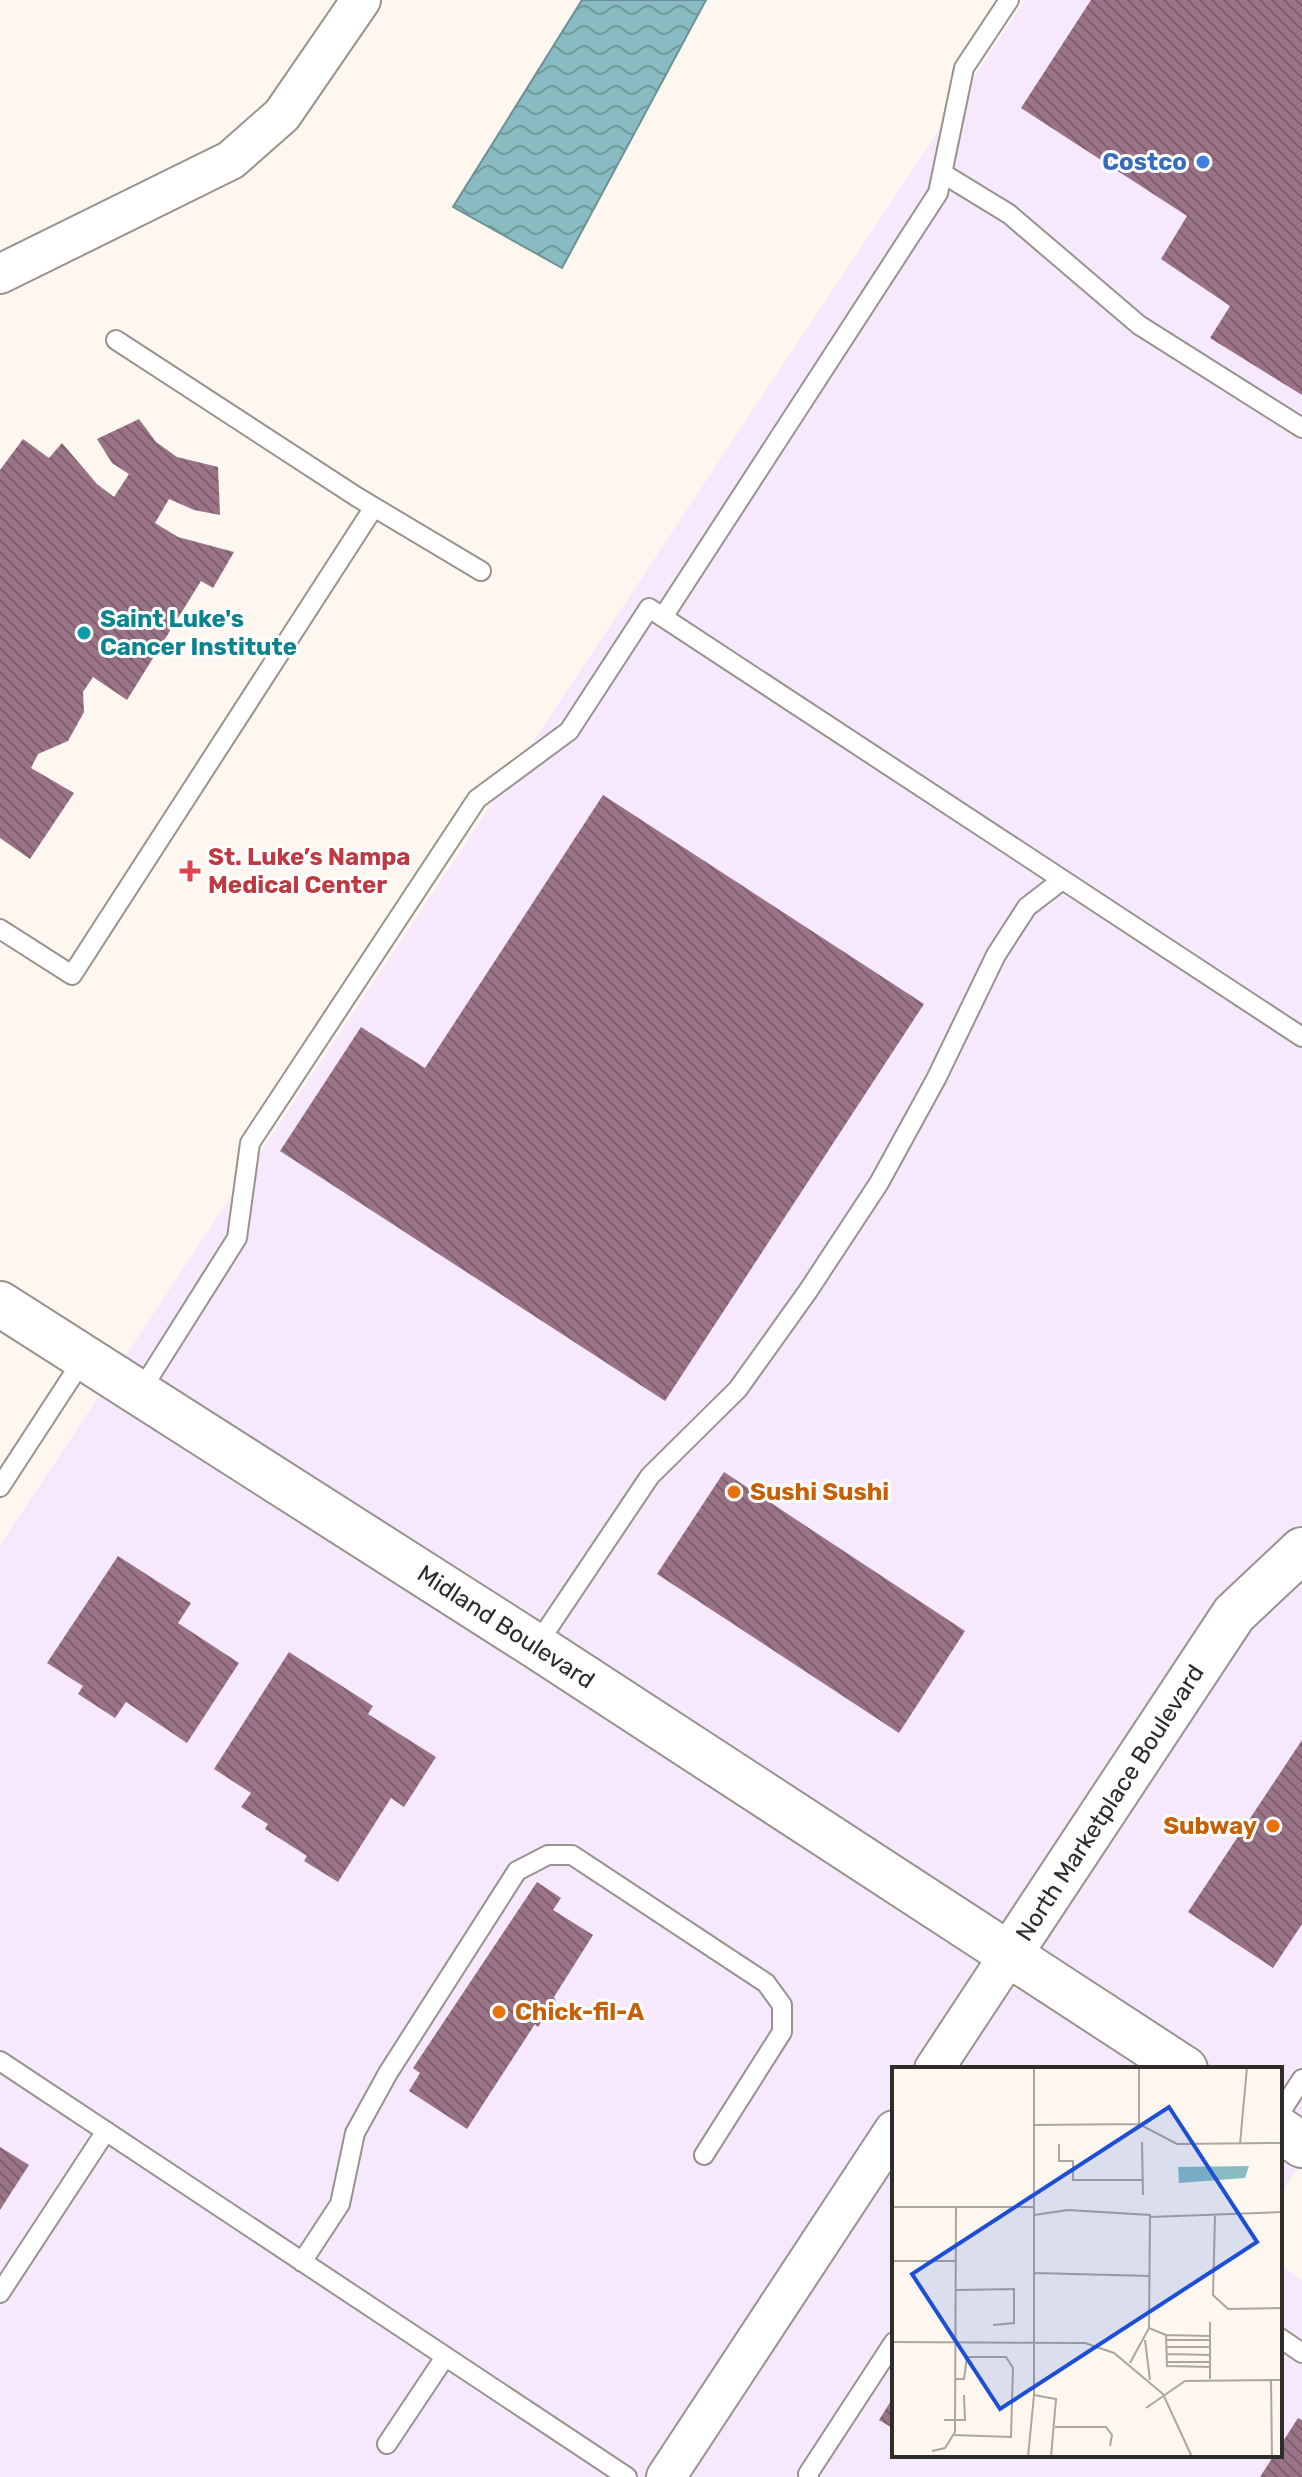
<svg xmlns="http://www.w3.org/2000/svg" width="1302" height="2477" viewBox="0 0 1302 2477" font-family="Rubik,sans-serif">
<defs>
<pattern id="water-waves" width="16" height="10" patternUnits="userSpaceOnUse" patternTransform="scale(2)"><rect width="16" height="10" fill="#89bcc2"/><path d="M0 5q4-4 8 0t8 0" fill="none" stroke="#70999e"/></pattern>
<pattern id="building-back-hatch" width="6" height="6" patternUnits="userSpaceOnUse" patternTransform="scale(2)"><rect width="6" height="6" fill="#9a7486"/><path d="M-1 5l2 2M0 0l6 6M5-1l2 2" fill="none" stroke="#7e5f6e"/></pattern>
</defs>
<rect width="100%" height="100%" fill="#fdf7f0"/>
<path fill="#f6e9fd" d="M1025 0H1302V2163L1280 2195V2069H894V2455H1280V2264L1302 2280V2477H0V1545Z"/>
<path fill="url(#water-waves)" stroke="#6d9194" stroke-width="2" d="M582 0H706L562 268 453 207Z"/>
<path fill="url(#building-back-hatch)" d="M1091 0H1302V395L1210 338 1230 306 1161 259 1187 216 1021 108Z
M139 419 156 442 177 457 218 467 220 515 194 510 169 499 155 523 178 537 234 552 213 588 201 581 127 700 93 677 83 692 84 712 68 741 38 754 31 768 74 793 30 859 0 838V470L23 439 49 458 62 443 97 484 114 497 129 474 112 463 97 439Z
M603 795 924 1004 665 1401 280 1151 361 1027 425 1068Z
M724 1472 965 1631 899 1733 657 1574Z
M118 1556 191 1603 178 1623 239 1663 187 1743 126 1702 115 1718 78 1694 83 1686 47 1663Z
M289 1652 373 1706 368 1714 436 1757 404 1807 391 1798 338 1882 304 1861 307 1856 265 1829 268 1824 241 1807 251 1793 214 1769Z
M1302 1740V1924L1273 1968 1188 1912Z
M537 1882 561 1898 553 1910 593 1935 554 1997 556 2001 538 2027 535 2024 467 2129 409 2091 420 2073 413 2068Z
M0 2147 29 2165 0 2210Z
M894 2396V2429L879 2420Z
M1298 2418 1302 2420V2477H1260L1274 2455H1280V2446Z"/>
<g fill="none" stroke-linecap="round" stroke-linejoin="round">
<defs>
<path id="service" d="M942 173 1009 214 1139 325 1302 428
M116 340 357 497 481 571
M663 617 938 193 964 68 1009 0
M0 929 72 975 374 507
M140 1392 237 1238 250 1143 477 799 569 731 649 608 1302 1037
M0 1487 84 1358
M536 1646 650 1476 738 1389 808 1291 879 1183 936 1079 996 955 1027 907 1062 880
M0 2061 627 2477
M1280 2113 1302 2079
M302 2262 340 2204 355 2133 388 2073 517 1871 548 1855H572L766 1983 782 2005V2032L704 2155
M0 2293 106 2131
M1280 2338 1302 2353
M387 2444 445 2357
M809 2477 808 2474 894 2342"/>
<path id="minor" d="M0 274 231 160 282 115 361 0
M934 2069 1009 1955
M666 2477 894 2130"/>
<path id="tertiary" d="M1009 1955 1234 1614 1302 1550"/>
<path id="secondary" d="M0 1304 536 1646 1185 2069
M1280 2130 1302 2145"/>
</defs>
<use href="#service" stroke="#98938d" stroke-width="22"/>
<use href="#minor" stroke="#98938d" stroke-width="42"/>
<use href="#tertiary" stroke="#98938d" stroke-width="48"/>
<use href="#secondary" stroke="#98938d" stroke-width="48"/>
<use href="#service" stroke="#fff" stroke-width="18"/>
<use href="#minor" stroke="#fff" stroke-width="38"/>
<use href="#tertiary" stroke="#fff" stroke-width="44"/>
<use href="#secondary" stroke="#fff" stroke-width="44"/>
</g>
<circle fill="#3f7fe0" stroke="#fff" stroke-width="3" cx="1203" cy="162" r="8"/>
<circle fill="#0f9aa8" stroke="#fff" stroke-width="3" cx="84" cy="633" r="8"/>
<path fill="#e0444e" stroke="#fff" stroke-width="3" d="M186 859h8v8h8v8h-8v8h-8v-8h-8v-8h8z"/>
<g fill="#e8710a" stroke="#fff" stroke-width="3">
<circle cx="734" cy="1492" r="8"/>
<circle cx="1273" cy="1826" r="8"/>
<circle cx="499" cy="2012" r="8"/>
</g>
<g text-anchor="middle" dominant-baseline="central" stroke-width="6" stroke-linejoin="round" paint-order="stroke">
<g font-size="24" font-weight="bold" fill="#366cbe" stroke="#fff" text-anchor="end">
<text x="1187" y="162">Costco</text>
</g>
<g font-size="24" font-weight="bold" fill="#0d838f" stroke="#fff" text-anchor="start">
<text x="100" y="619">Saint Luke's<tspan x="100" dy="28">Cancer Institute</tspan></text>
</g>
<g font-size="24" font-weight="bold" fill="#be3a42" stroke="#fff" text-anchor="start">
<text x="208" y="857">St. Luke’s Nampa<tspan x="208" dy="28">Medical Center</tspan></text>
</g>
<g font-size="24" font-weight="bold" fill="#c56008" stroke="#fff" text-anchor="start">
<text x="750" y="1492">Sushi Sushi</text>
<text x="1257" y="1826" text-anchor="end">Subway</text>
<text x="515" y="2012">Chick-fil-A</text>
</g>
<g font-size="24" fill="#2d2c29" stroke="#fff">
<text transform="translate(506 1627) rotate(33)">Midland Boulevard</text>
<text transform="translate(1110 1803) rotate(-57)">North Marketplace Boulevard</text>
</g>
</g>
<g transform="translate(892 2067)">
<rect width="390" height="390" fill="#fdf7f0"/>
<path d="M357 99 353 111 287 116 286 100Z" fill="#89bcc2"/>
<path fill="none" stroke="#aaa6a0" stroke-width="2" d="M247 0V57M142 58 247 57 285 77 390 76M250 75 251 128M167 77V94H181V113H250M348 77 355 0M0 140H142M142 148 176 143 258 148 257 261 238 296M323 149 321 228 336 242 390 241M258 150 390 145M0 194H63M143 206 258 209M63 223 122 222V256L101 258M318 255V300M257 261 274 268 275 299 318 300V312M274 268 318 269M253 273 258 313M274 273H318M0 275 193 276 222 286 271 327 300 390M274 280H318M275 287 318 288M275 295H318M379 313 380 390M142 328 164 332 159 390M254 341 293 314 390 313M52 353H73L72 328M163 360H214L220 368 218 379M62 368 119 370 121 301 114 290H75L72 312H63M40 384 53 381 63 365 64 140M136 390 142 328V0"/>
<path fill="#1d4ed8" fill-opacity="0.15" stroke="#1d4ed8" stroke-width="4" d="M277 40 365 175 108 342 20 207Z"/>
<rect width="390" height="390" fill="none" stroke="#2d2c29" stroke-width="4"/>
</g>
</svg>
